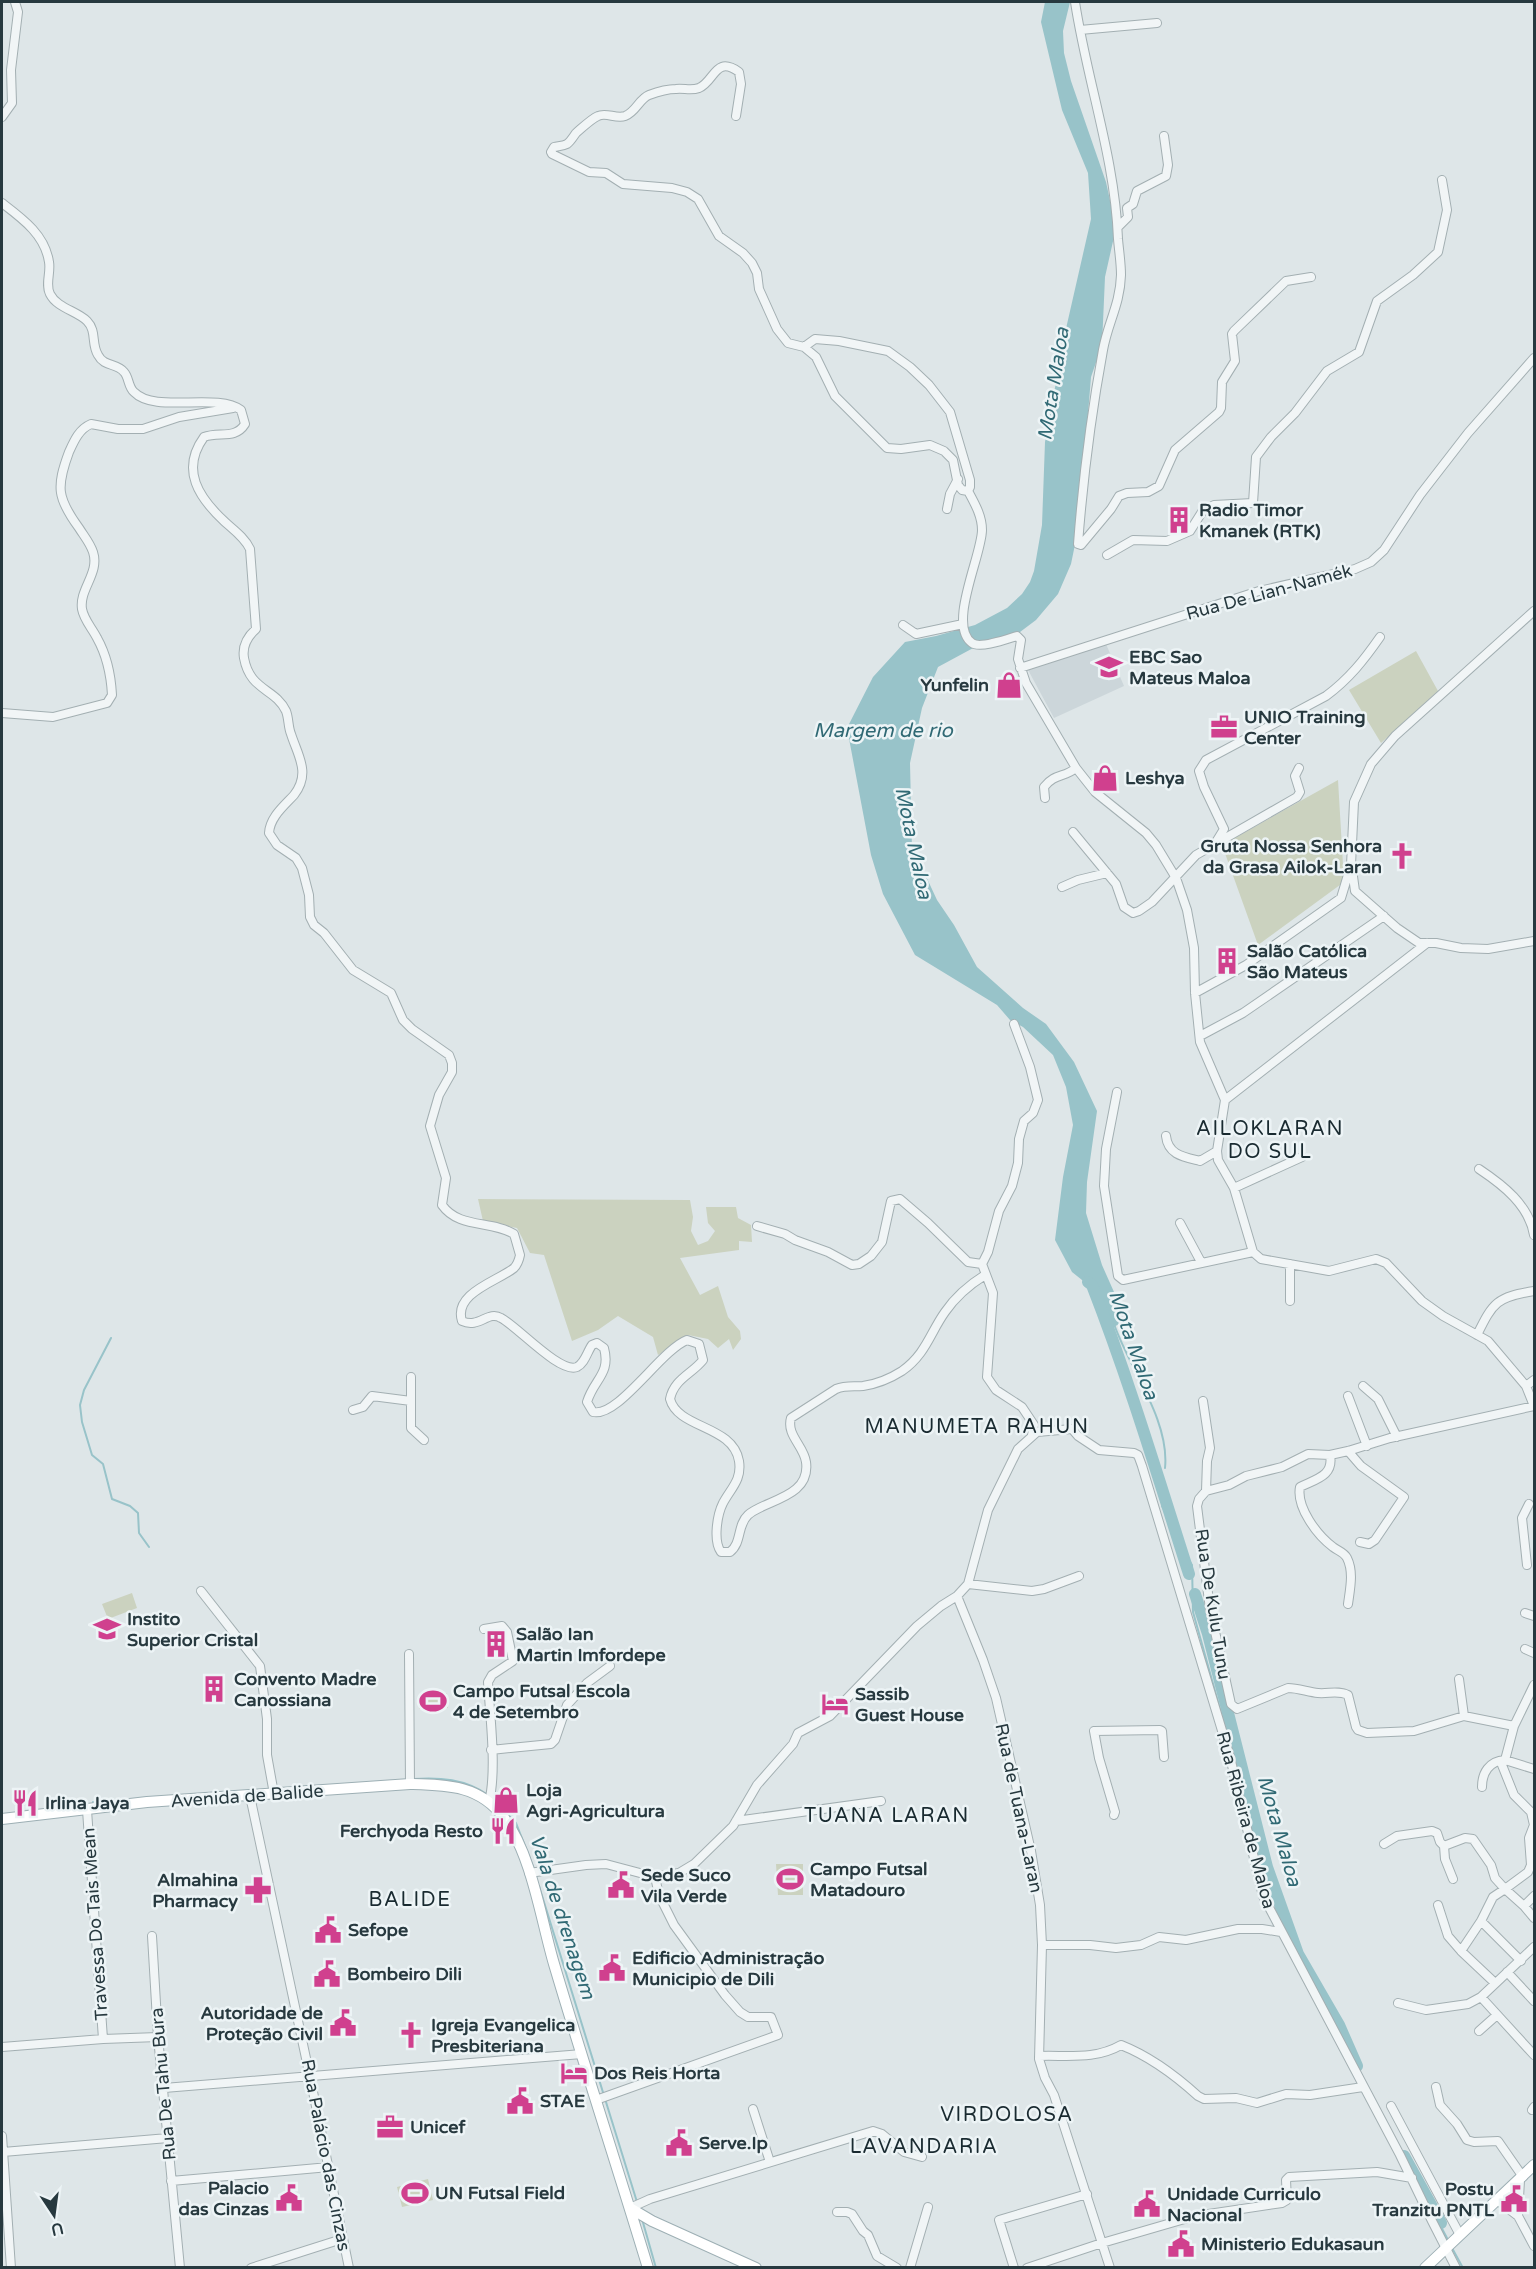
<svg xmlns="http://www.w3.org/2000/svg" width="1536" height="2269" viewBox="0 0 1536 2269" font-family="'Varela Round',sans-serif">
<rect width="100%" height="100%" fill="#dee6e8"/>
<path fill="#ccd6da" d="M1106 644 1124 686 1054 718 1027 668Z"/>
<path fill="#cbd2bf" d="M1416 651 1438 691 1381 743 1349 690Z
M1338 780 1344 882 1258 945 1222 845Z
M478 1199 690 1200 693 1217 691 1231 698 1245 708 1241 715 1231 708 1223 706 1207H736L738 1218 751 1225 752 1242 739 1241V1250L680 1258 700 1295 718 1286 728 1317 740 1331 741 1339 733 1350 729 1339 718 1348 708 1339 688 1335 658 1355 653 1337 618 1316 598 1330 572 1341 544 1255 530 1253 517 1228 483 1221Z
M132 1593 137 1608 108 1619 102 1604Z
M447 1693 448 1708 419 1709V1695Z
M776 1864H803V1895H778Z
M428 2179 433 2200 402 2207 397 2187Z"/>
<path fill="#98c3c9" d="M1045 2H1070L1063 31 1064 53 1071 81 1106 182 1116 228 1105 277 1102 345 1091 377 1079 525 1071 564 1058 594 1036 620 1020 632 988 640 938 667 922 708 910 763 912 850 924 872 937 900 954 925 977 967 1023 1008 1046 1024 1074 1062 1097 1111 1087 1182 1086 1213 1102 1265 1114 1292 1119 1324 1112 1328 1092 1288 1072 1272 1055 1240 1063 1177 1073 1125 1066 1087 1053 1055 1023 1027 1010 1020 997 1005 915 955 883 894 871 855 847 728 873 677 905 642 936 636 975 625 1007 608 1022 594 1030 582 1034 571 1042 525 1045 442 1065 333 1091 219 1088 173 1062 110 1041 22Z"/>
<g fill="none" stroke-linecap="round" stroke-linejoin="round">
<path stroke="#98c3c9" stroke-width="2" d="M1114 1324C1129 1368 1170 1420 1165 1468
M111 1338 84 1390 80 1405 82 1422 92 1455 103 1464 112 1499 130 1506 138 1513 139 1533 149 1547
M1162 1506 1166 1513
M1187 1557 1192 1565 1193 1612 1227 1734
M1236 1766 1279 1919
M413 1779C440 1777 465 1779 488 1795
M492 1798 516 1823 534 1869
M93 1802H105
M539 1886 637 2202
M1421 2189 1448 2240
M642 2219 656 2268
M1452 2248 1463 2268"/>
<path stroke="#98c3c9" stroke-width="12" d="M1088 1282 1092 1285C1129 1380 1158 1477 1189 1574
M1195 1594 1208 1634 1267 1867 1298 1954 1339 2025 1357 2066
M1404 2156 1441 2223"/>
<defs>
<path id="minor" d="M1075 2C1087 81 1115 158 1118 239 1119 251 1121 263 1121 275 1120 305 1108 322 1103 350 1091 415 1083 479 1078 544L1081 545 1111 509 1119 496 1127 493 1148 492 1159 486 1175 450 1219 412 1221 408 1222 382 1235 361 1232 334 1234 331 1286 281 1311 277
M1080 30 1157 23
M736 116 741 84 739 72C715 55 715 81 699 88 691 91 684 88 676 89 668 89 657 92 649 95 639 99 636 112 625 116 616 119 606 112 598 116 591 119 582 128 576 133 573 137 571 141 567 144 563 146 558 146 554 147L551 152 552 154 589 172 606 173 623 184 672 188 687 192 698 199 719 236 743 253 752 263 757 273 759 289 777 329 788 343 804 347 816 357 835 396 887 448 901 449 930 445 944 451 953 460 958 485 962 490 968 491C975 504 982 516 982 530 982 555 947 625 972 643 980 649 1007 639 1017 636L1021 640 1018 659 1026 683 1076 768 1095 792 1146 833 1156 845 1176 878 1187 910 1194 948 1195 993 1200 1042 1225 1100
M2 117 12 103 11 70 18 12 15 2
M2 203C23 219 45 235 49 262 51 273 45 284 50 294 57 308 77 311 87 321 97 331 91 344 98 355 104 367 117 363 124 372 129 377 128 387 134 392 155 414 216 392 241 410L245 424C235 440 219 431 204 437 180 470 199 498 225 522 234 530 245 538 250 549L256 629C247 637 242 646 244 658 250 691 275 688 286 711 289 719 288 727 291 734 298 756 311 773 294 795 284 806 270 817 269 833L277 845 296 858 302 868 309 895 310 917 314 925 324 933 353 970 391 993 403 1020 412 1029 449 1055 452 1063V1072L439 1095 430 1126 446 1178 442 1205C459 1229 491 1220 514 1234L520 1255C519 1260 518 1264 514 1268 498 1281 453 1293 462 1321 479 1329 488 1310 501 1318 517 1326 560 1374 577 1367 585 1363 587 1352 592 1345L597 1343 604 1348C611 1374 594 1379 587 1402L593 1412C618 1418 661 1350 687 1340L699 1344 703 1360C692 1374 674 1379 670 1399 678 1429 733 1425 739 1461 742 1480 731 1488 723 1503 717 1515 713 1541 721 1552H730C742 1543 737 1525 748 1515 764 1500 811 1498 806 1462 804 1446 786 1435 791 1418L836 1389C846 1385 854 1387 863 1386 877 1384 891 1378 902 1371 926 1354 930 1333 945 1312 956 1296 969 1285 985 1275
M1118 227 1128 217 1127 208 1133 204 1137 191 1166 176 1168 165 1164 136
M804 347 815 339 839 341 888 351 910 367 929 385 950 412 970 480V487L968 491
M947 509 950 494 958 479
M1107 555 1133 540 1167 541 1190 531 1202 512 1214 505 1253 503 1256 457 1271 437 1295 413 1327 371 1359 352 1377 301 1413 275 1438 252 1447 210 1442 180
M903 625 916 634 963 624
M1020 668 1259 591 1355 569 1371 562 1384 550 1420 495 1468 433 1534 358
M2 713 53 717 107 703 112 695C111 676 106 654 97 638 92 628 84 620 82 609 79 589 100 573 93 552 90 543 84 536 79 528 57 498 56 487 69 452 74 441 79 429 91 424L118 429H143L179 417 233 408
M1045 798 1044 787C1055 773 1064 778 1076 768
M1073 832 1116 884 1124 907 1133 913 1139 911 1152 902 1196 855 1297 797 1300 792 1295 776 1299 768
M1216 842 1224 829 1204 787 1199 771 1206 760 1326 696C1349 679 1364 660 1380 637
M1352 869 1355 891 1397 928 1419 943H1436L1461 948 1488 949 1534 941
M1062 887 1078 880 1107 873
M1195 993 1246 965 1341 898 1351 865 1354 802 1371 764 1395 736 1534 611
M1014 1024 1030 1067 1038 1100 1033 1113 1024 1121 1019 1139 1018 1163 1012 1186 999 1211 988 1252 982 1264 993 1293 987 1377 996 1390 1022 1407 1034 1425 1032 1435
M1200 1036 1243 1013 1384 916
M1117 1092 1106 1149 1104 1186 1118 1276 1123 1280 1253 1252
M1225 1100 1217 1151 1218 1160 1234 1188 1253 1252 1261 1259 1329 1271 1376 1259 1386 1263 1422 1301 1443 1316 1488 1341 1526 1386 1534 1406
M1225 1100 1427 943
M1166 1136C1168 1155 1184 1157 1200 1161L1217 1151
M1479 1169C1503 1185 1529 1205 1534 1235
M1234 1188 1302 1157
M1180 1223 1201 1262
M757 1226 785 1234 795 1240 828 1252 852 1265 859 1264 871 1256 882 1242 891 1201 900 1199 928 1223 968 1262 982 1264
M1290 1301V1264
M1477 1335C1493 1302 1497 1297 1534 1291
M411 1377V1428L424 1440
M1363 1386 1378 1399 1397 1437
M1526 1386 1534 1380
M1348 1396 1367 1446
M1203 1401 1210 1448 1207 1461 1206 1491
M353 1410 363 1407 372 1396 411 1401
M1348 1451 1361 1466 1404 1497 1375 1540 1369 1544 1360 1542
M1330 1455C1334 1476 1316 1479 1300 1487 1296 1507 1317 1535 1333 1547 1338 1551 1344 1552 1347 1558 1354 1572 1350 1589 1348 1604
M1527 1565 1522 1518 1529 1504
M968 1584 1032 1591 1044 1589 1079 1576
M201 1591 260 1666 267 1719V1755L274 1794
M957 1596 983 1660 996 1698 1031 1851 1040 1905 1042 1945 1039 2059 1045 2078 1054 2095 1110 2268
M1525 1613 1534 1616
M484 1629 502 1626 507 1632 513 1661 492 1675 488 1682C490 1717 497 1770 489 1802
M1525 1649 1534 1653
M409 1654 410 1784
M1459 1679 1464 1716
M1534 1685 1514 1726 1505 1760 1534 1769
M1514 1726 1464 1716 1414 1731 1367 1733 1358 1730 1356 1727 1348 1695C1338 1690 1329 1694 1318 1693 1308 1692 1298 1688 1288 1688L1237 1709 1231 1704 1210 1609 1197 1506 1199 1499 1206 1491 1229 1485 1246 1476 1282 1467 1308 1454 1330 1455 1348 1451 1390 1438 1534 1406
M491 1750 551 1744 555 1740 567 1705 587 1683 610 1666
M250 1796 310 2077 349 2268
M87 1810 103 2039
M1114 1815 1115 1812 1099 1758 1094 1731 1160 1730 1162 1731 1164 1757
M736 1821 881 1801
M1384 1844 1397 1836 1432 1831 1437 1833 1440 1842 1444 1846
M529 1873 586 1865 606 1864 655 1877 679 1873 694 1864 733 1826 757 1785 793 1744 798 1733 830 1716 917 1626 941 1606 957 1596 968 1584 988 1510 1018 1449 1037 1432 1072 1429 1078 1436 1099 1450 1134 1453 1138 1455 1142 1466 1230 1757 1263 1896 1400 2155 1432 2221 1456 2268
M1453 1879 1445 1859 1444 1846 1465 1838 1473 1839 1491 1865 1495 1878 1505 1889 1528 1872 1531 1865 1529 1838 1534 1825 1531 1812 1514 1795 1502 1765 1505 1760C1489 1761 1482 1773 1482 1787
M1534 1896 1524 1906 1534 1918
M1438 1905 1448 1936 1461 1951
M1481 1921 1521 1961
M152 1936 158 2037 180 2268
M1042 1945H1090L1116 1948 1141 1945 1159 1937 1186 1940 1238 1929H1262L1281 1932
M1507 1972 1534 2001
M1495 1983 1461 1951 1481 1921 1493 1897 1505 1889 1524 1906
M1481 1997 1534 2055
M1398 2003 1426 2010 1468 2004 1481 1997 1534 1947
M1479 2031 1497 2015
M2 2047 103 2039 158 2037
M1039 2056C1068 2055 1095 2060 1121 2045 1149 2056 1176 2076 1198 2096L1204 2099 1236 2098 1257 2103 1286 2094 1310 2095 1363 2087
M1436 2087 1440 2105 1457 2124 1467 2140 1474 2142 1498 2141 1523 2177
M164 2088 582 2054
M596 2100 778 2035 771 2017H748L740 2012 725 1995 674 1925 659 1895 655 1877
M1391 2106 1460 2235
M753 2109 770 2162
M1532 2110 1534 2107
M2 2136 11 2268
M3 2152 168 2138
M1520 2180 1518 2216 1534 2246
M171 2181 329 2167
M1497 2200 1518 2216
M630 2208 650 2199 873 2131 882 2134 904 2152 922 2157
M837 2212H847L852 2214 863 2231 868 2235 877 2256 897 2268
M251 2268 342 2239
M910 2268 928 2207
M1014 2268 999 2220 1087 2194
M1027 2268 1102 2243 1195 2216 1282 2203 1287 2200 1286 2180 1289 2177 1377 2172 1412 2178"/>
<path id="major" d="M2 1819 147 1802 410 1784C447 1785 480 1785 504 1818 532 1855 541 1920 554 1964 584 2065 617 2166 648 2268
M630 2208 652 2221 756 2268
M1425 2268 1534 2165"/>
</defs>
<use href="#minor" stroke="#a3afb2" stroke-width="10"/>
<use href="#major" stroke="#9dafb4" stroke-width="12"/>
<use href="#minor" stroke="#f1f5f6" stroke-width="8"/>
<use href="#major" stroke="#fff" stroke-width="10"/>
</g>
<defs>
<symbol id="building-bare" viewBox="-9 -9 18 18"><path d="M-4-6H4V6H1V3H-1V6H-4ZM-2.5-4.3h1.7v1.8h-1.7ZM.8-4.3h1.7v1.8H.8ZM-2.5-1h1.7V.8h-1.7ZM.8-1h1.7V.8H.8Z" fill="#d0408e" stroke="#edf4f6" stroke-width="2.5" paint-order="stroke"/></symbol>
<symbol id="school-bare" viewBox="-9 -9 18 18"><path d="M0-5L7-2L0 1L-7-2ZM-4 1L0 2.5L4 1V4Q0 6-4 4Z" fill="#d0408e" stroke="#edf4f6" stroke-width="2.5" paint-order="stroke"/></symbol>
<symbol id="shop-bare" viewBox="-9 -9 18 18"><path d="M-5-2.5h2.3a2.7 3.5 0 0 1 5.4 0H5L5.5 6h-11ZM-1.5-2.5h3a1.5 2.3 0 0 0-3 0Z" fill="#d0408e" stroke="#edf4f6" stroke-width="2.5" paint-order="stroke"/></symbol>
<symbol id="office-bare" viewBox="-9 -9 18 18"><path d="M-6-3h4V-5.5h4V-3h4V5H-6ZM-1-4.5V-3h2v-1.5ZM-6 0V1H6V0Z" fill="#d0408e" stroke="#edf4f6" stroke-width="2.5" paint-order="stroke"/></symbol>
<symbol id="church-bare" viewBox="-9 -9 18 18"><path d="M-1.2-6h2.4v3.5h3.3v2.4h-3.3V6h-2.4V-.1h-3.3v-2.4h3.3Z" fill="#d0408e" stroke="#edf4f6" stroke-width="2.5" paint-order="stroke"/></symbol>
<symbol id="university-bare" viewBox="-9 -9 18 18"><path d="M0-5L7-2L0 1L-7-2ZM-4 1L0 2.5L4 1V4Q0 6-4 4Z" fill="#d0408e" stroke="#edf4f6" stroke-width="2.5" paint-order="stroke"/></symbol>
<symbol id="stadium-bare" viewBox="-9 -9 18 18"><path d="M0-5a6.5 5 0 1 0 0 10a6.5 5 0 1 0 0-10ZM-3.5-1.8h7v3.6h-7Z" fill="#d0408e" stroke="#edf4f6" stroke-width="2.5" paint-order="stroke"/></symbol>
<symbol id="hotel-bare" viewBox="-9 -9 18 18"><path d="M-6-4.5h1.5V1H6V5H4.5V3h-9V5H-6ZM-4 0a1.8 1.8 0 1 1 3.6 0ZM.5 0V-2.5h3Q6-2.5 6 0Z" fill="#d0408e" stroke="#edf4f6" stroke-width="2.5" paint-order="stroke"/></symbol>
<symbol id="restaurant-bare" viewBox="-9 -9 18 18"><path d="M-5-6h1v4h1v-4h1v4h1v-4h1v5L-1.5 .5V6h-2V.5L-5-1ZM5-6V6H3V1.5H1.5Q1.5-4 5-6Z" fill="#d0408e" stroke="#edf4f6" stroke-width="2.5" paint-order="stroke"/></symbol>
<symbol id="civic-bare" viewBox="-9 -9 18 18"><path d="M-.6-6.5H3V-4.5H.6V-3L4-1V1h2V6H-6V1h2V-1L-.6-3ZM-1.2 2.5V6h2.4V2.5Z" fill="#d0408e" stroke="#edf4f6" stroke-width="2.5" paint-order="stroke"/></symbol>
<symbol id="pharmacy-bare" viewBox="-9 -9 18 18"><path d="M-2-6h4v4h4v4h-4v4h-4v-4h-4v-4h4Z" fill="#d0408e" stroke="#edf4f6" stroke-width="2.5" paint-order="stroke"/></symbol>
</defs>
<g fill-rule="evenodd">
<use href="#building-bare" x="1160" y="501" width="38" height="38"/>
<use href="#school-bare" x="1090" y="648" width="38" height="38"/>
<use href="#shop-bare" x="990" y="666" width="38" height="38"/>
<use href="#office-bare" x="1205" y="708" width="38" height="38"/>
<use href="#shop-bare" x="1086" y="759" width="38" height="38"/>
<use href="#church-bare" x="1383" y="837" width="38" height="38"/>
<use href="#building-bare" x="1208" y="942" width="38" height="38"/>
<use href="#university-bare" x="88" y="1610" width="38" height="38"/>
<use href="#building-bare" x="477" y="1625" width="38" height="38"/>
<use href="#building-bare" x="195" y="1670" width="38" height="38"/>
<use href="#stadium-bare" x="414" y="1682" width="38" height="38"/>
<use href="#hotel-bare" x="816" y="1685" width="38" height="38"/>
<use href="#shop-bare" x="487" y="1781" width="38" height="38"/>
<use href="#restaurant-bare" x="6" y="1784" width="38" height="38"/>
<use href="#restaurant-bare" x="484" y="1812" width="38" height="38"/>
<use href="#stadium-bare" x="771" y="1860" width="38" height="38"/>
<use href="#civic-bare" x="602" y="1866" width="38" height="38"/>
<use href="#pharmacy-bare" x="239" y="1871" width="38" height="38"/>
<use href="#civic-bare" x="309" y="1911" width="38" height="38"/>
<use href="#civic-bare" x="593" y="1949" width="38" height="38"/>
<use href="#civic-bare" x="308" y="1955" width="38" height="38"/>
<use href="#civic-bare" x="324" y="2004" width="38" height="38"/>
<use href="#church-bare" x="392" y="2016" width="38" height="38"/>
<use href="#hotel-bare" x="555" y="2054" width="38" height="38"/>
<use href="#civic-bare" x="501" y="2082" width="38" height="38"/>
<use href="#office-bare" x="371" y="2108" width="38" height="38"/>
<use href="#civic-bare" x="660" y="2124" width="38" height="38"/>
<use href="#stadium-bare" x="396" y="2174" width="38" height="38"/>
<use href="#civic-bare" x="270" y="2179" width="38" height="38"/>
<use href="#civic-bare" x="1495" y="2180" width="38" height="38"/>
<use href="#civic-bare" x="1128" y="2185" width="38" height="38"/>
<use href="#civic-bare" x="1162" y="2225" width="38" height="38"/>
</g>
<g text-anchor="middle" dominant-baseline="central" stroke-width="5" stroke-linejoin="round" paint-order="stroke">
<g font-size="18" font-weight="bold" fill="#27393f" stroke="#edf4f6" text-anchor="start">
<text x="1199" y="510">Radio Timor<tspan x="1199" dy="21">Kmanek (RTK)</tspan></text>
<text x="1129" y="657">EBC Sao<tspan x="1129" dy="21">Mateus Maloa</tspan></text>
<text x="989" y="685" text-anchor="end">Yunfelin</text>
<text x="1244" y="717">UNIO Training<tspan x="1244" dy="21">Center</tspan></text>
<text x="1125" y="778">Leshya</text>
<text x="1382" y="846" text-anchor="end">Gruta Nossa Senhora<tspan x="1382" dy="21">da Grasa Ailok-Laran</tspan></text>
<text x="1247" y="951">Salão Católica<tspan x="1247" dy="21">São Mateus</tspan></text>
<text x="127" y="1619">Instito<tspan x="127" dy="21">Superior Cristal</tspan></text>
<text x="516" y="1634">Salão Ian<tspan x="516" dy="21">Martin Imfordepe</tspan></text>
<text x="234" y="1679">Convento Madre<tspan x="234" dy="21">Canossiana</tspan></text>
<text x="453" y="1691">Campo Futsal Escola<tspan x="453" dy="21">4 de Setembro</tspan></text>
<text x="855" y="1694">Sassib<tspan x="855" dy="21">Guest House</tspan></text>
<text x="526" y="1790">Loja<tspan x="526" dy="21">Agri-Agricultura</tspan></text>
<text x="45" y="1803">Irlina Jaya</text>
<text x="483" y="1831" text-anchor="end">Ferchyoda Resto</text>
<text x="810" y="1869">Campo Futsal<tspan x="810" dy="21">Matadouro</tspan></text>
<text x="641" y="1875">Sede Suco<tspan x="641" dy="21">Vila Verde</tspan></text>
<text x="238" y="1880" text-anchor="end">Almahina<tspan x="238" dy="21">Pharmacy</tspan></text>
<text x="348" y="1930">Sefope</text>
<text x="632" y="1958">Edificio Administração<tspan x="632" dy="21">Municipio de Dili</tspan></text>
<text x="347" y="1974">Bombeiro Dili</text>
<text x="323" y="2013" text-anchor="end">Autoridade de<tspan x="323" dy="21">Proteção Civil</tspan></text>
<text x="431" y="2025">Igreja Evangelica<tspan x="431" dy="21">Presbiteriana</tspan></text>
<text x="594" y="2073">Dos Reis Horta</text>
<text x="540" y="2101">STAE</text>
<text x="410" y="2127">Unicef</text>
<text x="699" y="2143">Serve.Ip</text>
<text x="269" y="2188" text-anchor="end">Palacio<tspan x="269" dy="21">das Cinzas</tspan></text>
<text x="1494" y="2189" text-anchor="end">Postu<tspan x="1494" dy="21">Tranzitu PNTL</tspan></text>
<text x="435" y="2193">UN Futsal Field</text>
<text x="1167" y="2194">Unidade Curriculo<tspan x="1167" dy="21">Nacional</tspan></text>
<text x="1201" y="2244">Ministerio Edukasaun</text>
</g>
<g font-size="18" fill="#27393f" stroke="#edf4f6">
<text transform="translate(1269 592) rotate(-15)">Rua De Lian-Namék</text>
<text transform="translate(1213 1604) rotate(81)">Rua De Kulu Tunu</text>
<text transform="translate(247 1796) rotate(-4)">Avenida de Balide</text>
<text transform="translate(1019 1808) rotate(78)">Rua de Tuana-Laran</text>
<text transform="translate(1246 1820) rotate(75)">Rua Ribeira de Maloa</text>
<text transform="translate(95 1924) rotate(-94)">Travessa Do Tais Mean</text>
<text transform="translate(163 2084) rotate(-95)">Rua De Tahu Bura</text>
<text transform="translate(326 2155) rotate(79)">Rua Palácio das Cinzas</text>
</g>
<g font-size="20" font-style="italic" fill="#306974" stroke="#edf4f6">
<text transform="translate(1054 384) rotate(-81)">Mota Maloa</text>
<text x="883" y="731">Margem de rio</text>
<text transform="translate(913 843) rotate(78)">Mota Maloa</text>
<text transform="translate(1133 1345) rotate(71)">Mota Maloa</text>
<text transform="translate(1279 1831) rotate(74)">Mota Maloa</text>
<text transform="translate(562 1917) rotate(72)">Vala de drenagem</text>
</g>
<g font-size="20" letter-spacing="1.5" fill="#192a30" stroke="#edf4f6">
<text x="1270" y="1129">AILOKLARAN<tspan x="1270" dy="23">DO SUL</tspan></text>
<text x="977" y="1427">MANUMETA RAHUN</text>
<text x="887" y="1816">TUANA LARAN</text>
<text x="410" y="1900">BALIDE</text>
<text x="1007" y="2115">VIRDOLOSA</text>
<text x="924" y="2147">LAVANDARIA</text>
</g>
</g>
<rect width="1536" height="2269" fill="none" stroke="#27393f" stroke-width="6"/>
<g transform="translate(54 2215) rotate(167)" stroke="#edf4f6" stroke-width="4.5" paint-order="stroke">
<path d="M0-4.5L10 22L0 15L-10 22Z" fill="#27393f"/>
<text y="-9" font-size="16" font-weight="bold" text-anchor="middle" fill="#27393f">U</text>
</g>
</svg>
